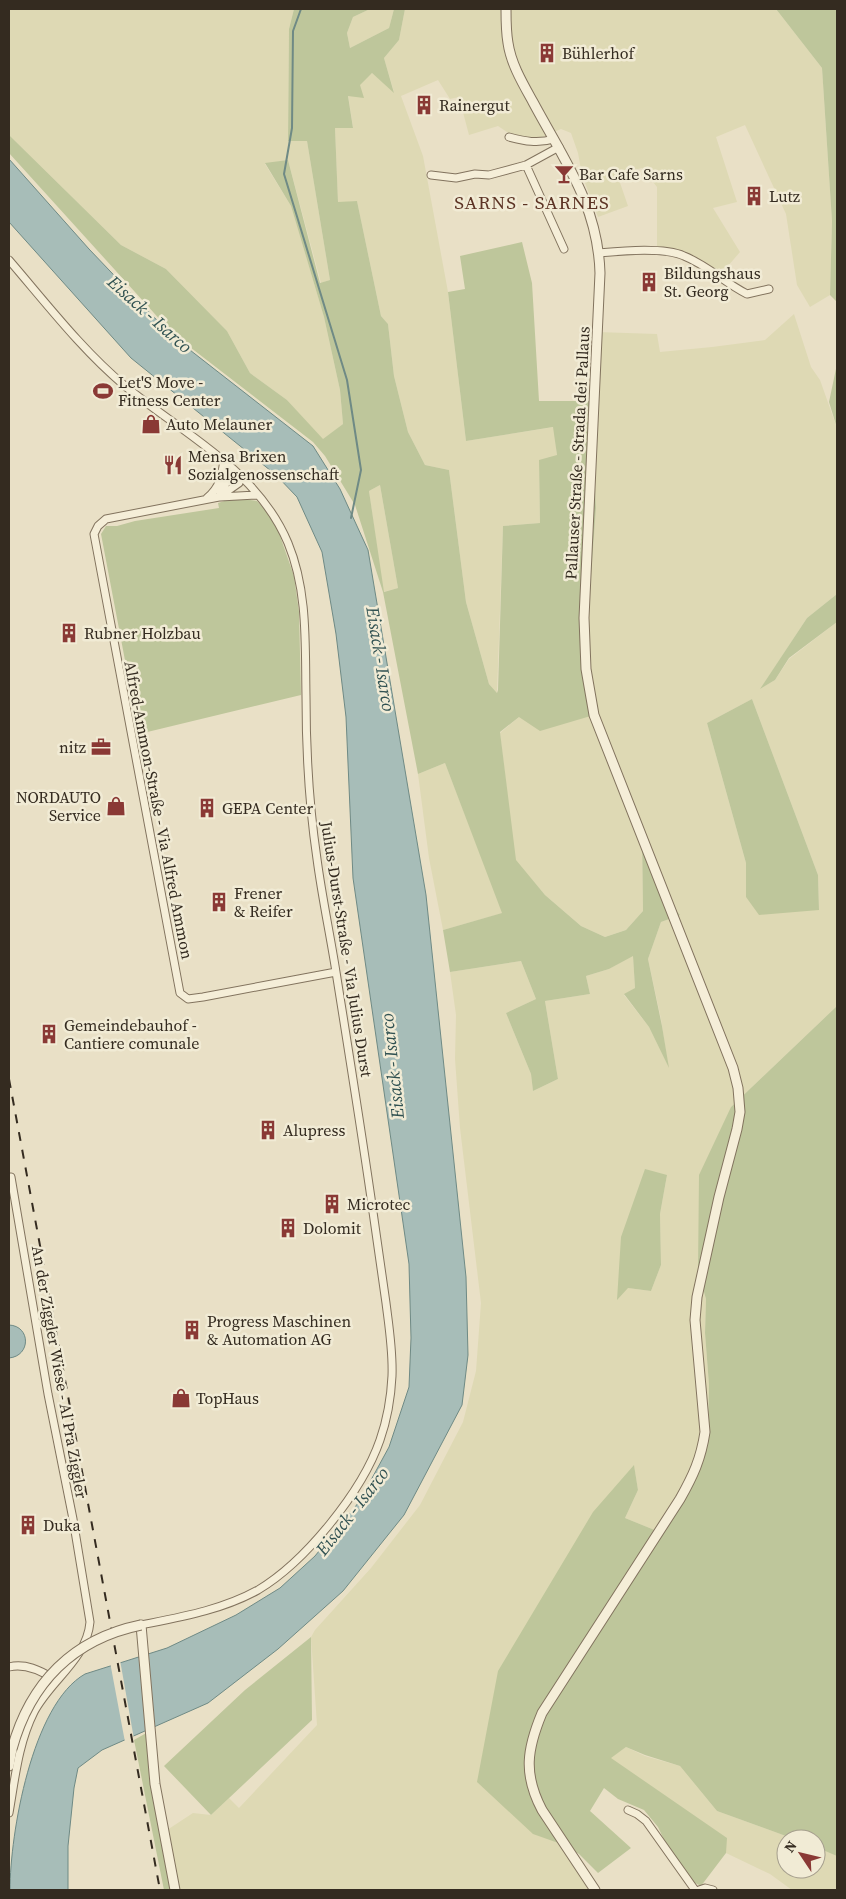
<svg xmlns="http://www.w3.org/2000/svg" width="846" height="1899" viewBox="0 0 846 1899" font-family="'Source Serif 4',serif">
<rect width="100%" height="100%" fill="#e9e0c6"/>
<path fill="#ded9b4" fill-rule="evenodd" d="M9 9H294L289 29 288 141H307L330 280 321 283 288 160 265 164 291 206 324 317 340 390 343 424 323 440 287 400 250 373 227 331 166 269 121 245 9 135Z
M370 9H394L389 28 350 48 347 33 353 17Z
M405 9H776L822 68 832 221 830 295 810 307 797 285 786 214 745 125 716 137 737 202 713 208 740 252 721 274 679 251 657 247V187L642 168 617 174 628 206 598 217 582 175 578 153 571 133 561 129 545 136 528 140 510 134 498 126 469 135 459 97 450 99 438 80 401 96 423 156 448 292 466 441 554 427 557 456 539 461 540 523 503 526 497 693 489 684 466 602 449 470 425 465 408 432 394 376 388 324 381 316 357 201 338 203 335 128 353 127 348 95 372 73 394 92 384 58 399 40Z
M794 314 811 367 820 380 837 428V594L807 618 761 688 775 680 789 659 837 622V1006L731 1107 698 1271 706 1299 705 1333 709 1385 708 1430 695 1468 657 1531 625 1518 638 1490 634 1466 564 1845 595 1890H175L164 1832 193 1813 211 1815 229 1798 239 1808 317 1725 311 1637 315 1630 371 1568 420 1505 463 1422 476 1371 481 1303 460 1128 455 1059 456 1015 450 972 521 961 536 999 506 1013 531 1074 533 1091 558 1079 545 1001 590 994 586 976 609 969 633 955 635 988 624 995 649 1027 668 1065 661 1019 648 959 661 922 679 915 666 900 642 837 643 911 626 930 605 937 581 926 545 895 515 860 500 733 519 717 587 630 596 508 592 430 597 332 657 334 660 352 712 347 765 340ZM752 699 818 875 819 909 746 897V863L707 723ZM667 1175 660 1214 661 1265 651 1291 628 1288Z
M380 485 398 588 383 592 369 491Z
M445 763 503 913 443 930 429 858 418 774Z
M626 1747 645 1756 680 1766 717 1811 794 1839H786V1869H816V1847L834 1853 837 1856V1890H792L770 1874 726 1853V1838L610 1758Z"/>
<path fill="#bec69b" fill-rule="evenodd" d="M294 9H370L353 17 347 33 350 48 389 28 394 9H405L399 40 384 58 394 93 372 73 360 85 364 98 348 96 353 128H335L338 202 357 201 381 316 388 324 394 376 408 432 425 465 449 470 466 602 489 684 497 693 498 690 503 526 540 523 539 460 557 455 553 427 466 441 448 292 465 289 460 256 522 242 532 283 539 401H594L592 430 596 508 587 630 594 715 540 731 519 717 500 732 516 860 545 895 581 926 605 937 626 930 643 911 642 835 666 900 680 915 661 922 648 959 662 1026 669 1068 649 1027 624 994 635 988 633 956 609 969 586 976 590 994 545 1001 558 1079 533 1091 531 1074 506 1013 536 999 521 961 450 972 443 930 502 913 445 763 418 774 383 592 355 505 325 456 313 442 173 334 9 153V135L121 245 166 269 227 331 250 373 287 400 323 439 343 424 340 390 324 317 291 206 265 163 288 160 320 283 330 280 307 141H288L289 29ZM380 485 398 588 384 592 369 491Z
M776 9H837V302L830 295 832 221 822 68Z
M837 364V428L829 402Z
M234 498 257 501 269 514 279 533 294 576 299 612 301 695 139 734 101 534 106 526H117L135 521 219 508 218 503Z
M837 594V622L789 658 775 680 760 689 807 618Z
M752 699 818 875 819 910 759 915 746 897V863L707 723Z
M837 1006V1856L816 1847V1839H794L717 1811 680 1766 645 1755 626 1747 611 1758 727 1838 726 1853 701 1886 695 1883 668 1848 658 1827 644 1810 618 1799 604 1788 590 1811 631 1848 598 1873 579 1854 564 1845 533 1834 477 1782 498 1671 593 1512 634 1465 638 1490 625 1518 657 1531 695 1468 708 1430 709 1385 705 1333 706 1299 698 1271 699 1175 731 1107Z
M645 1169 667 1175 660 1214 661 1265 651 1291 628 1288 617 1300 621 1237Z
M311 1637 312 1720 211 1815 164 1766 245 1690Z
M148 1732 175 1890H164L134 1740Z"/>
<path fill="#a7bdb8" stroke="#6f8a85" d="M9 159 89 249 172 336 313 446 340 489 368 550 426 895 466 1277 468 1355 462 1405 404 1515 343 1591 278 1649 208 1703 102 1750 78 1768 74 1788 68 1846V1890H10C10 1834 32 1704 85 1674L167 1648 236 1615 280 1588 315 1556 359 1502 389 1447 409 1387 411 1338 409 1264 353 878 346 717 336 634 322 552 297 497 276 475 131 358 9 222Z
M9 1325C31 1326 31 1356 9 1358Z"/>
<path fill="#e9e0c6" d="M120 1660 134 1739 125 1742 110 1662Z"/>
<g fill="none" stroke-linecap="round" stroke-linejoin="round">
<path stroke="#6f8a85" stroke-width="2" d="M301 9 293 31 292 128 284 174 347 380 361 470 351 518"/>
<defs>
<path id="minor" d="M509 137C525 141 537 144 554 139
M526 165 564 249
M431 175 456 178 475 174 489 175 526 165 559 147
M599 253C622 251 664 247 684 256 707 265 725 283 747 294L769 289
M9 260C46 303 82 350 125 386 183 434 257 469 288 543 308 591 305 645 306 696 306 750 309 805 317 859 322 897 330 934 336 972 348 1047 360 1122 371 1198 376 1233 381 1268 386 1303 389 1327 393 1351 392 1376 391 1397 387 1420 380 1440 362 1492 305 1562 258 1590 222 1610 181 1617 141 1625
M240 476 239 483 219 497 106 519 98 526 94 534 180 993 188 999 203 997 336 972
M217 490 223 487 233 475 240 476
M220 497 257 495
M207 498C220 487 222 476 224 459
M9 1667C25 1663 40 1670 54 1679
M628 1810 637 1814 646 1821 695 1890
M9 1813C15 1779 18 1744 34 1712 50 1681 87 1659 90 1622L73 1519 48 1394 11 1177
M699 1890 705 1888 713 1890"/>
<path id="tertiary" d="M506 9C506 20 506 32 508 43 511 64 523 84 533 102 564 160 598 205 600 273L584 618 586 669 594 715 733 1068 738 1088 740 1112 737 1129 719 1197 697 1297 695 1320 705 1432C701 1459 693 1476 680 1499L542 1713C527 1749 523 1774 542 1810L595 1890
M141 1625 155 1784 175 1890
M9 1766 12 1749"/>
</defs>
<use href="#minor" stroke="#82735e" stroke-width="9"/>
<use href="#tertiary" stroke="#82735e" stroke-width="11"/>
<use href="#minor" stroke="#f5eed8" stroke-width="7"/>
<use href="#tertiary" stroke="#f5eed8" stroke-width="9"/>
<path stroke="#342b20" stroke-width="2" stroke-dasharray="9 9" stroke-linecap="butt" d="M9 1079 160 1890"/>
<defs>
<path id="tertiary-bridge" d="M12 1749C30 1683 73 1639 141 1625"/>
</defs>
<use href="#tertiary-bridge" stroke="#82735e" stroke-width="11" stroke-linecap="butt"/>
<use href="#tertiary-bridge" stroke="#f5eed8" stroke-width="9"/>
</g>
<defs>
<symbol id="building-bare" viewBox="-9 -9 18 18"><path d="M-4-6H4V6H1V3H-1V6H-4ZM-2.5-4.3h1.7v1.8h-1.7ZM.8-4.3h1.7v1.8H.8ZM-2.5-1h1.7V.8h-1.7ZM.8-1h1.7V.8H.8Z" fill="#8a3935" stroke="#f1ebd5" stroke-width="2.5" paint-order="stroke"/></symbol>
<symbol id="bar-bare" viewBox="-9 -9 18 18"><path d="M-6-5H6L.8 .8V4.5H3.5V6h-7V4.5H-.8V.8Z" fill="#8a3935" stroke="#f1ebd5" stroke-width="2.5" paint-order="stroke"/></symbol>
<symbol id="stadium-bare" viewBox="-9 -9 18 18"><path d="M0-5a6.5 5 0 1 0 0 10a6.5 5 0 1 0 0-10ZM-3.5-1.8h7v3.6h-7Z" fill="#8a3935" stroke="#f1ebd5" stroke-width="2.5" paint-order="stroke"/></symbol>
<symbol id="shop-bare" viewBox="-9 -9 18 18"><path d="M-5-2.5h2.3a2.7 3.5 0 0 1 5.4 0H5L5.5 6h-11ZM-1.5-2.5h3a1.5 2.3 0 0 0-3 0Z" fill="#8a3935" stroke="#f1ebd5" stroke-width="2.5" paint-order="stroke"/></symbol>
<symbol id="restaurant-bare" viewBox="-9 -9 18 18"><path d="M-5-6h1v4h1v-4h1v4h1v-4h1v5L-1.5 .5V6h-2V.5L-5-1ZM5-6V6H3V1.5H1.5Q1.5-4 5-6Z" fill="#8a3935" stroke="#f1ebd5" stroke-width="2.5" paint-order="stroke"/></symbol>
<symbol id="office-bare" viewBox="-9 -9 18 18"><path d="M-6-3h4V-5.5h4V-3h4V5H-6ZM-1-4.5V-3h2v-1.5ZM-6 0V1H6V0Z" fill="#8a3935" stroke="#f1ebd5" stroke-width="2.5" paint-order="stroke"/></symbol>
</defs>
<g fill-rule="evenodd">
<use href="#building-bare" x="533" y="39" width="28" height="28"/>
<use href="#building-bare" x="410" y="91" width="28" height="28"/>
<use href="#bar-bare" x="550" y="160" width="28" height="28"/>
<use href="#building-bare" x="740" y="182" width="28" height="28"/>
<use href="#building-bare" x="635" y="268" width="28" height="28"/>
<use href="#stadium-bare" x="89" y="377" width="28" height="28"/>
<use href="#shop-bare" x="137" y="410" width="28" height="28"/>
<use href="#restaurant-bare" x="159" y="451" width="28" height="28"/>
<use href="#building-bare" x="55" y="619" width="28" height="28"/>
<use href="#office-bare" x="87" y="733" width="28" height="28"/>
<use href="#shop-bare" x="102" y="792" width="28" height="28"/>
<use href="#building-bare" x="193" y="794" width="28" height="28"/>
<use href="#building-bare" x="205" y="888" width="28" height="28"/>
<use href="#building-bare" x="35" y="1020" width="28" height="28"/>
<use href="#building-bare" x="254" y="1116" width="28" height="28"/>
<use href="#building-bare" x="318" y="1190" width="28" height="28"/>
<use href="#building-bare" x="274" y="1214" width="28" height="28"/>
<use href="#building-bare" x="178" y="1316" width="28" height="28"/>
<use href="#shop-bare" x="167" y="1384" width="28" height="28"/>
<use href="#building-bare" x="14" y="1511" width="28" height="28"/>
</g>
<g text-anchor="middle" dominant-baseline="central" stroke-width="5" stroke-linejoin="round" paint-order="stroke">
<g font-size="16" fill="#342b20" stroke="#f1ebd5" text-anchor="start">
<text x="562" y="53">Bühlerhof</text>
<text x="439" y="105">Rainergut</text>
<text x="579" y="174">Bar Cafe Sarns</text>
<text x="769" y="196">Lutz</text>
<text x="664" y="273">Bildungshaus<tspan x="664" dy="18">St. Georg</tspan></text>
<text x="118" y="382">Let'S Move -<tspan x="118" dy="18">Fitness Center</tspan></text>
<text x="166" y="424">Auto Melauner</text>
<text x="188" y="456">Mensa Brixen<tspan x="188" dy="18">Sozialgenossenschaft</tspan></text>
<text x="84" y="633">Rubner Holzbau</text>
<text x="86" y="747" text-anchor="end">nitz</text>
<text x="101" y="797" text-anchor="end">NORDAUTO<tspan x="101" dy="18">Service</tspan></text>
<text x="222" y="808">GEPA Center</text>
<text x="234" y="893">Frener<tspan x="234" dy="18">&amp; Reifer</tspan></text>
<text x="64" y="1025">Gemeindebauhof -<tspan x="64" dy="18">Cantiere comunale</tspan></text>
<text x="283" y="1130">Alupress</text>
<text x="347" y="1204">Microtec</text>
<text x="303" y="1228">Dolomit</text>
<text x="207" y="1321">Progress Maschinen<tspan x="207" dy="18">&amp; Automation AG</tspan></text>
<text x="196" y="1398">TopHaus</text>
<text x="43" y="1525">Duka</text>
</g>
<g font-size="16" fill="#342b20" stroke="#f1ebd5">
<text transform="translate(577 453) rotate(-87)">Pallauser Straße - Strada dei Pallaus</text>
<text transform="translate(159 810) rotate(79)">Alfred-Ammon-Straße - Via Alfred Ammon</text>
<text transform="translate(347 949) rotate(81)">Julius-Durst-Straße - Via Julius Durst</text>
<text transform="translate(60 1372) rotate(80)">An der Ziggler Wiese - Al Pra Ziggler</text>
</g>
<g font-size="18" font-style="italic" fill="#315252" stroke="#f1ebd5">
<text transform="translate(150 314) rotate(42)">Eisack - Isarco</text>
<text transform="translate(381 659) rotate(81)">Eisack - Isarco</text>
<text transform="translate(392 1066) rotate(-96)">Eisack - Isarco</text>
<text transform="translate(352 1511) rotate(-52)">Eisack - Isarco</text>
</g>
<g font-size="19" letter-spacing="1" fill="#5c3324" stroke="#f1ebd5">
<text x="532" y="202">SARNS - SARNES</text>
</g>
</g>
<rect width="846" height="1899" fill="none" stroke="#342b20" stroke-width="20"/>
<g transform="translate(801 1854) rotate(305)"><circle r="24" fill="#f1ebd5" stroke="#a59e8d"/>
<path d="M0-4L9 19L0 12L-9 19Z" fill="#8a3935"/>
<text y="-8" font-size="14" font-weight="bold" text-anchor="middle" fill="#342b20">N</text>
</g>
</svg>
